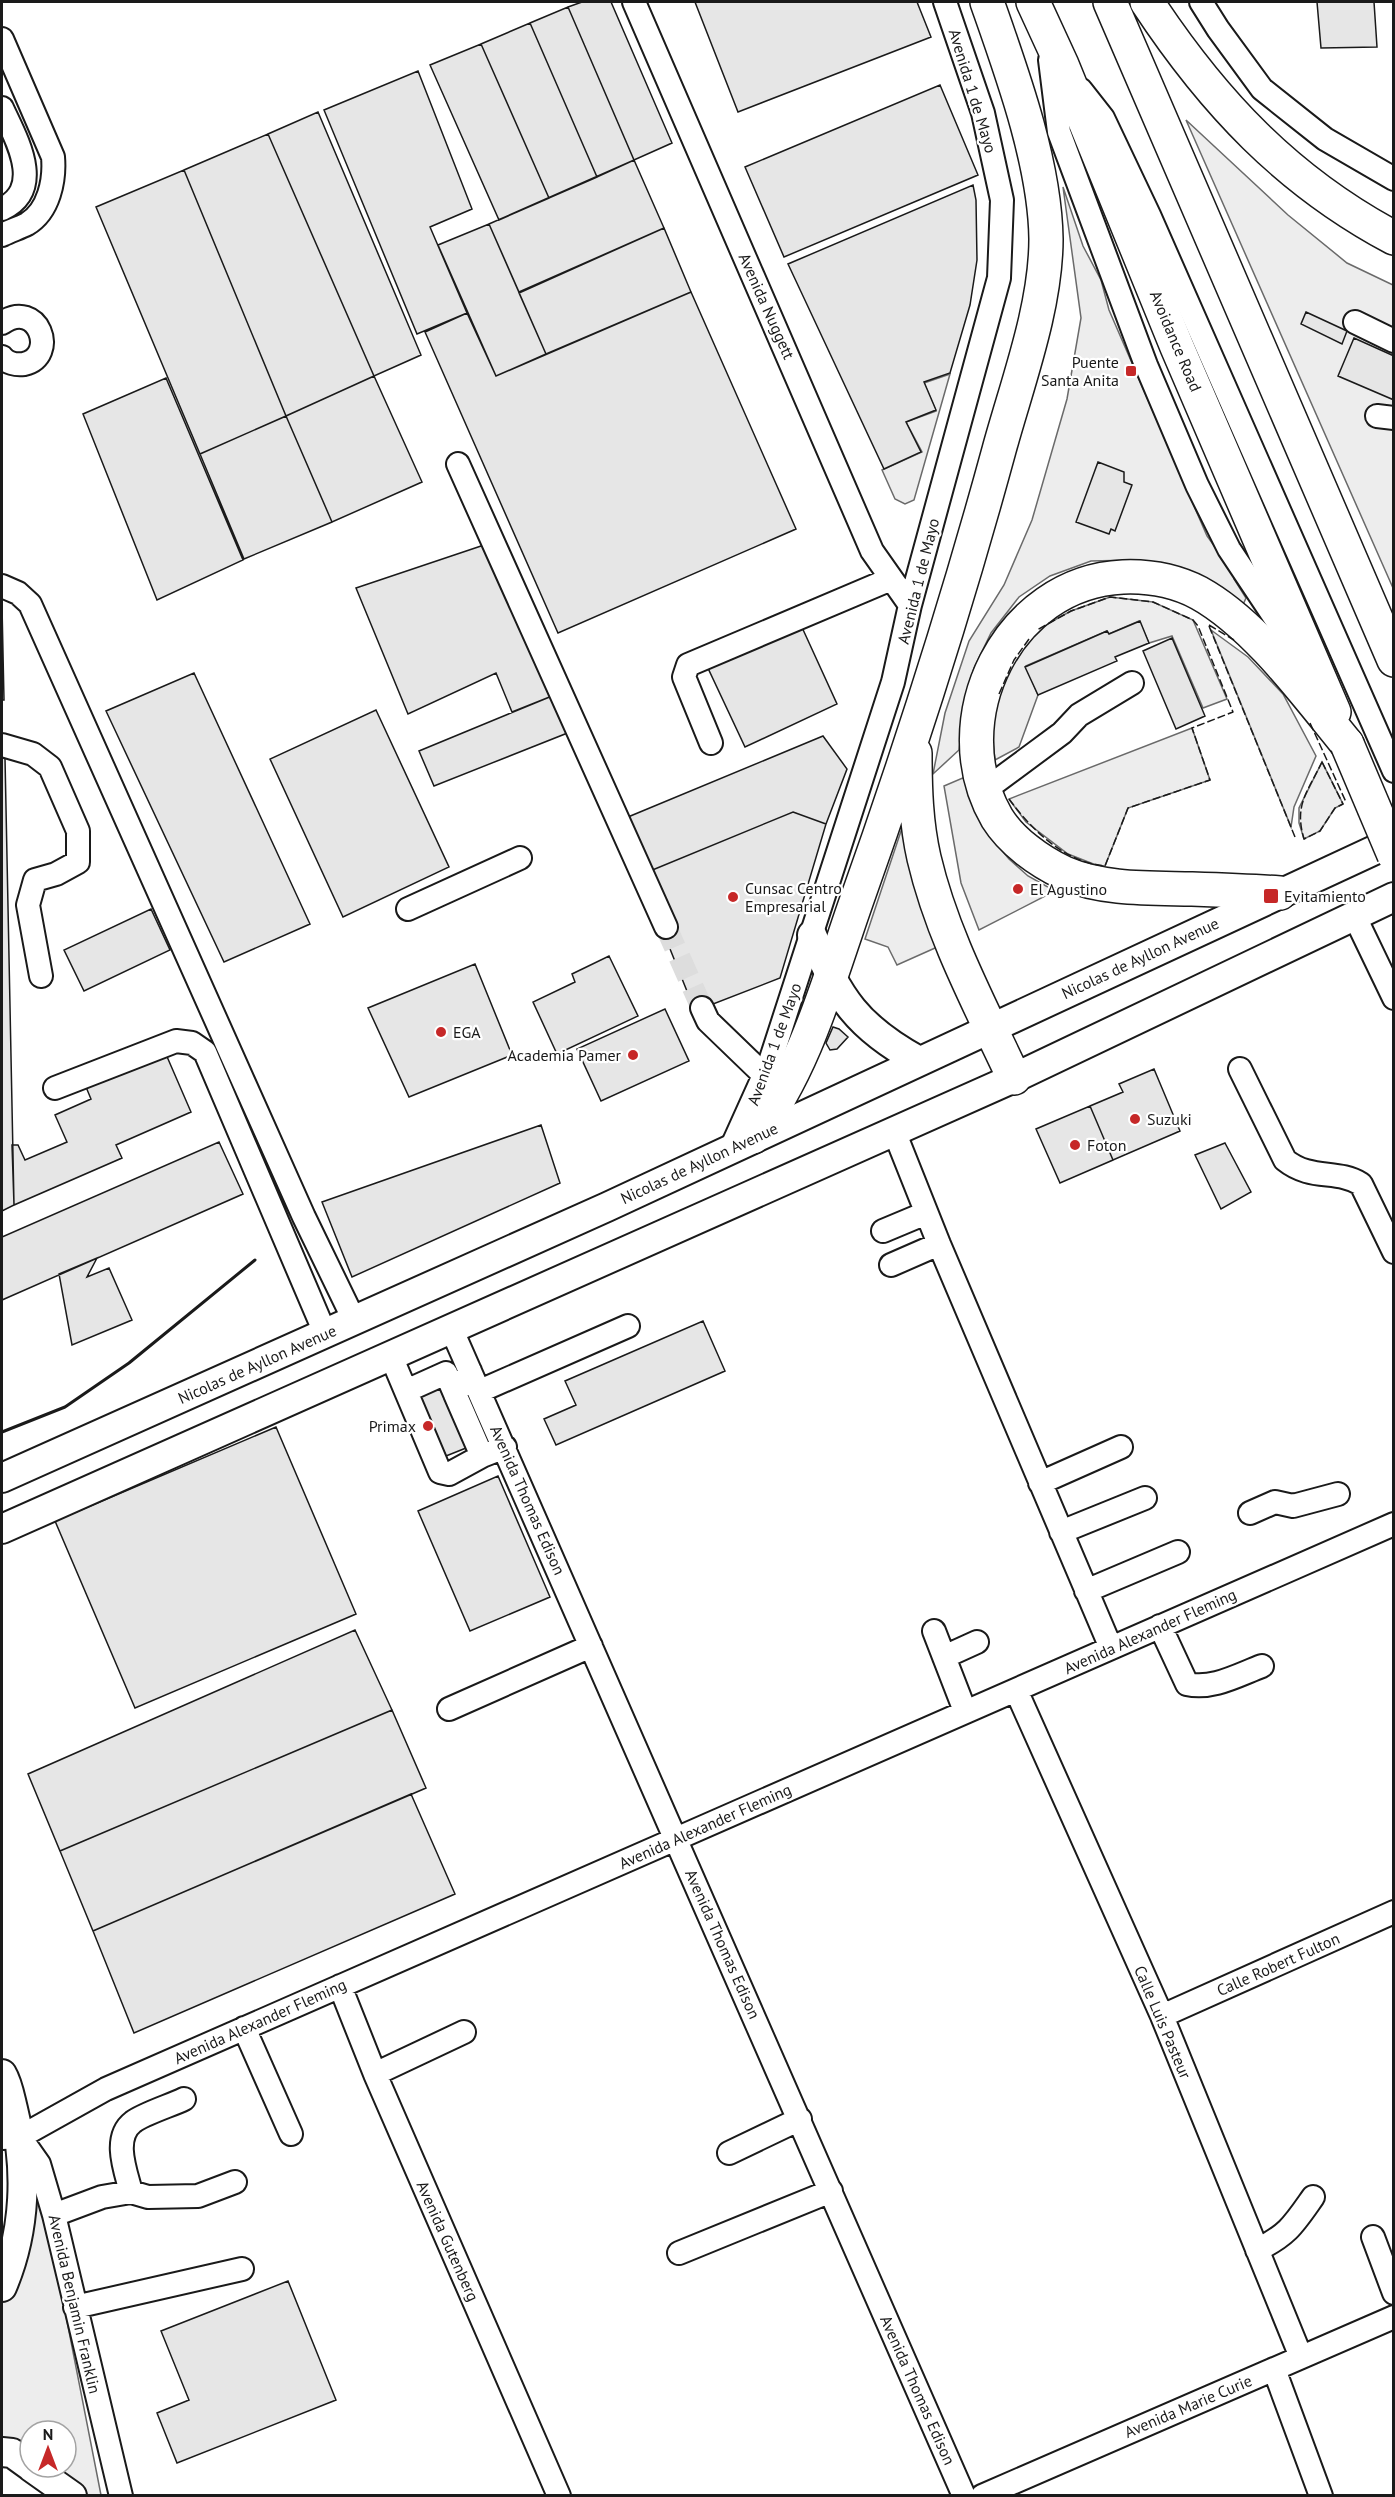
<svg xmlns="http://www.w3.org/2000/svg" width="1395" height="2497" viewBox="0 0 1395 2497" font-family="'PT Sans',sans-serif">
<rect width="100%" height="100%" fill="#fff"/>
<path fill="#ededed" stroke="#6a6a6a" stroke-width="1.5" d="M1186 120 1288 215 1347 263 1393 285V588Z
M1063 187 1083 246 1101 280 1109 310 1207 536 1237 578 1234 579 1246 598 1241 609 1173 568 1135 560 1091 561 1050 576 1019 597 991 633 974 668 966 696 959 750 933 774 945 713 969 641 1004 585 1032 520 1067 399 1081 318Z
M950 374 914 500 905 504 895 499 882 470 922 452 906 422 936 411 924 383Z
M1110 597 1153 602 1193 620 1227 699 1203 708 1172 636 1149 643 1139 621 1109 634 1107 631 1026 666 1038 695 1019 747 995 760 992 734 996 700 1014 660 1036 630 1071 611Z
M1211 630 1248 657 1283 694 1316 756 1294 807 1291 827Z
M1192 728 1210 780 1128 808 1105 866 1096 865 1068 854 1026 822 1009 799Z
M1322 762 1343 804 1335 808 1320 831 1304 839 1299 823V808Z
M965 777 970 796 990 836 1009 859 1028 876 1055 891 979 930 961 883 944 786Z
M906 816 944 944 897 965 888 947 865 939Z
M30 2176 48 2224 101 2495H82L45 2467H66V2431H30V2457L2 2446V2300Z"/>
<path fill="#e6e6e6" stroke="#1a1a1a" stroke-width="1.5" d="M582 2H611L672 143 634 160 568 7Z
M695 2H917L931 37 738 112Z
M1317 2H1374L1377 47 1321 48Z
M568 7 634 160 597 177 530 23Z
M530 23 597 177 549 198 481 44Z
M481 44 549 198 499 220 430 65Z
M418 71 472 209 430 227 467 313 417 334 324 110Z
M940 85 978 175 784 257 745 167Z
M318 112 421 355 374 376 268 134Z
M268 134 374 376 286 416 184 170Z
M634 160 664 228 519 292 489 224Z
M184 170 286 416 200 454 96 207Z
M973 185 976 200 977 260 970 305 950 373 924 382 936 410 906 422 921 452 884 469 788 264Z
M489 224 546 354 496 376 438 245Z
M664 228 691 292 546 354 519 293Z
M691 292 796 529 558 633 425 332 467 313 496 376Z
M1306 312 1347 331 1342 344 1301 324Z
M1354 338 1394 356V400L1338 376Z
M374 376 422 482 332 522 286 416Z
M166 378 243 560 157 600 83 414Z
M286 416 332 522 244 559 200 454Z
M1098 462 1124 472V482L1132 485 1115 531 1111 529 1109 534 1076 522Z
M493 542 552 696 512 712 496 673 408 714 356 588Z
M2 606 4 700H2Z
M1140 621 1149 643 1115 657 1117 661 1038 695 1025 667 1107 631 1109 634Z
M800 623 837 704 745 747 707 666Z
M1172 638 1205 716 1176 729 1143 651Z
M194 673 310 924 224 962 106 711Z
M552 696 570 732 434 786 419 751Z
M376 710 449 867 343 917 270 759Z
M823 736 847 769 826 824 793 812 650 871 628 817Z
M2 758H5L14 1205 2 1211Z
M793 812 826 824 780 978 695 1011 662 929 650 871Z
M151 909 170 950 84 991 64 950Z
M609 956 638 1016 557 1054 533 1002 575 982 572 974Z
M475 964 512 1055 409 1097 368 1008Z
M665 1009 689 1061 601 1101 577 1049Z
M833 1027 839 1029 848 1037 837 1049 830 1050 826 1043Z
M165 1052 191 1112 116 1145 122 1158 14 1205 12 1145H18L25 1160 67 1142 55 1115 91 1099 86 1087Z
M1154 1069 1180 1131 1113 1160 1090 1106 1123 1092 1119 1084Z
M1090 1106 1113 1160 1060 1183 1036 1129Z
M541 1125 560 1183 352 1277 322 1202Z
M219 1142 243 1194 2 1300V1237Z
M1225 1143 1251 1192 1221 1209 1195 1155Z
M97 1258 87 1277 109 1268 132 1320 72 1345 59 1274Z
M703 1321 725 1371 556 1445 544 1419 576 1405 565 1381Z
M433 1373 466 1448 446 1456 413 1382Z
M276 1427 356 1614 135 1708 55 1521Z
M498 1476 550 1597 470 1631 418 1511Z
M355 1630 392 1710 60 1851 28 1774Z
M392 1710 426 1788 93 1931 60 1851Z
M411 1794 455 1894 134 2033 93 1931Z
M288 2281 336 2400 177 2463 157 2413 189 2400 161 2331Z"/>
<g fill="none" stroke-linecap="round" stroke-linejoin="round">
<path stroke="#ddd" stroke-width="22" stroke-dasharray="22 11" stroke-linecap="butt" d="M666 927 702 1008"/>
<defs>
<path id="minor" d="M634 2 872 551 910 605
M1201 2 1218 29 1262 89 1325 139 1394 179
M2 39 53 157C55 180 49 211 27 224 19 228 10 231 2 235
M1050 60 1059 132 1146 365 1197 485 1229 549 1295 648
M1081 90 1103 118 1149 215 1394 771
M2 108C15 137 46 188 2 209
M1355 322 1394 341
M2 323C38 298 59 356 24 364 16 365 7 363 2 357
M1377 416 1394 418
M458 464 666 927
M2 586 18 593 30 604 304 1217 354 1320
M711 743 684 677 688 665 891 579
M2 745 33 754 50 767 78 831V862L56 874 35 880 28 905 41 976
M985 790 1062 733 1079 715 1132 683
M408 909 520 858
M1354 915 1394 998
M702 1008 708 1021 765 1076
M1240 1069 1285 1160C1311 1181 1337 1169 1361 1184L1394 1252
M55 1088 176 1041 192 1043 205 1052 325 1333
M894 1131 939 1244 1111 1648
M733 1144 770 1062 893 682 910 605 999 278 1002 200 983 113 945 2
M883 1231 926 1213
M891 1265 939 1244
M451 1328 964 2496
M391 1356 440 1472 449 1474 482 1456 505 1447
M470 1371 455 1394 482 1456
M406 1391 446 1373 455 1394
M480 1391 628 1326
M1040 1483 1121 1447
M1250 1513 1275 1502 1293 1506 1338 1494
M1061 1532 1145 1498
M1086 1591 1178 1552
M1160 1626 1187 1684C1212 1690 1238 1675 1262 1666
M934 1631 965 1711
M944 1657 977 1642
M1016 1690 1162 2016 1301 2357
M449 1709 591 1646
M340 1986 375 2074 559 2496
M1162 2016 1394 1912
M244 2028 291 2134
M375 2074 464 2032
M20 2137 39 2164 54 2215 121 2496
M2 2138 20 2137 106 2089 1394 1524
M729 2153 800 2119
M131 2192C126 2172 112 2138 133 2122 143 2114 172 2105 184 2099
M54 2215 102 2197 131 2192 148 2197 198 2196 235 2182
M1373 2237 1394 2293
M1257 2250C1288 2235 1294 2224 1313 2197
M679 2253 831 2191
M75 2307 242 2269
M1274 2369 1321 2496
M982 2496 1394 2317"/>
<path id="major" d="M812 935C839 999 857 1027 919 1061
M2 1478 607 1207 1394 841
M2 1529 1014 1078 1394 897
M2 2074C8 2084 10 2097 13 2109 28 2167 26 2231 2 2287
M2 2452 12 2453 30 2466
M31 2467 72 2496"/>
<path id="highway" d="M1033 2 1062 65 1177 347 1334 712
M1110 2 1394 660
M1147 2C1213 102 1287 181 1394 238
M915 753C915 788 916 823 924 858 942 935 981 1007 1014 1078
M1280 893C1250 891 1221 890 1192 889 1151 888 1103 890 1064 873 1039 861 1012 842 997 818 940 720 1008 582 1123 577 1148 576 1176 581 1199 593 1255 624 1306 694 1347 744
M753 1137C804 1071 827 986 854 908 908 757 957 604 999 450 1017 384 1046 308 1046 239 1045 163 1012 73 987 2"/>
</defs>
<use href="#minor" stroke="#1a1a1a" stroke-width="26"/>
<use href="#major" stroke="#1a1a1a" stroke-width="32"/>
<use href="#highway" stroke="#1a1a1a" stroke-width="36"/>
<use href="#minor" stroke="#fff" stroke-width="22"/>
<use href="#major" stroke="#fff" stroke-width="28"/>
<use href="#highway" stroke="#fff" stroke-width="33"/>
<defs>
<path id="highway-bridge" d="M1347 744 1394 855"/>
</defs>
<use href="#highway-bridge" stroke="#1a1a1a" stroke-width="36" stroke-linecap="butt"/>
<use href="#highway-bridge" stroke="#fff" stroke-width="33"/>
<path stroke="#1a1a1a" stroke-width="1.5" stroke-dasharray="8 3" stroke-linecap="butt" d="M1209 625 1234 640
M1209 626 1295 837
M999 694 1014 660 1029 639
M1310 723 1346 802
M1322 762 1343 804 1335 808 1320 831 1304 839C1294 805 1307 793 1322 762Z
M1009 799C1032 830 1064 862 1105 866L1128 808 1210 780 1192 728 1233 712 1198 626 1193 620 1153 602 1110 597 1071 611 1037 630"/>
<path stroke="#1a1a1a" stroke-width="3" d="M2 1432 65 1407 129 1363 255 1260"/>
</g>
<g fill="#c62828" stroke="#fff" stroke-width="2">
<rect x="1125" y="365" width="12" height="12" rx="3"/>
<circle cx="1018" cy="889" r="6"/>
<rect x="1263" y="888" width="16" height="16" rx="3"/>
<circle cx="733" cy="897" r="6"/>
<circle cx="441" cy="1032" r="6"/>
<circle cx="633" cy="1055" r="6"/>
<circle cx="1135" cy="1119" r="6"/>
<circle cx="1075" cy="1145" r="6"/>
<circle cx="428" cy="1426" r="6"/>
</g>
<g text-anchor="middle" dominant-baseline="central" stroke-width="4.5" stroke-linejoin="round" paint-order="stroke">
<g font-size="16" fill="#1a1a1a" stroke="#fff">
<text transform="translate(973 91) rotate(73)">Avenida 1 de Mayo</text>
<text transform="translate(767 306) rotate(66)">Avenida Nuggett</text>
<text transform="translate(1176 341) rotate(67)">Avoidance Road</text>
<text transform="translate(918 581) rotate(-76)">Avenida 1 de Mayo</text>
<text transform="translate(1140 958) rotate(-25)">Nicolas de Ayllon Avenue</text>
<text transform="translate(774 1044) rotate(-70)">Avenida 1 de Mayo</text>
<text transform="translate(699 1163) rotate(-25)">Nicolas de Ayllon Avenue</text>
<text transform="translate(257 1364) rotate(-24)">Nicolas de Ayllon Avenue</text>
<text transform="translate(528 1500) rotate(66)">Avenida Thomas Edison</text>
<text transform="translate(1150 1631) rotate(-24)">Avenida Alexander Fleming</text>
<text transform="translate(705 1826) rotate(-24)">Avenida Alexander Fleming</text>
<text transform="translate(723 1944) rotate(66)">Avenida Thomas Edison</text>
<text transform="translate(1278 1964) rotate(-24)">Calle Robert Fulton</text>
<text transform="translate(260 2021) rotate(-24)">Avenida Alexander Fleming</text>
<text transform="translate(1163 2022) rotate(67)">Calle Luis Pasteur</text>
<text transform="translate(448 2241) rotate(66)">Avenida Gutenberg</text>
<text transform="translate(75 2304) rotate(77)">Avenida Benjamin Franklin</text>
<text transform="translate(918 2390) rotate(66)">Avenida Thomas Edison</text>
<text transform="translate(1188 2406) rotate(-23)">Avenida Marie Curie</text>
</g>
<g font-size="16" fill="#1a1a1a" stroke="#fff" text-anchor="start">
<text x="1119" y="362" text-anchor="end">Puente<tspan x="1119" dy="18">Santa Anita</tspan></text>
<text x="745" y="888">Cunsac Centro<tspan x="745" dy="18">Empresarial</tspan></text>
<text x="1030" y="889">El Agustino</text>
<text x="1284" y="896">Evitamiento</text>
<text x="453" y="1032">EGA</text>
<text x="621" y="1055" text-anchor="end">Academia Pamer</text>
<text x="1147" y="1119">Suzuki</text>
<text x="1087" y="1145">Foton</text>
<text x="416" y="1426" text-anchor="end">Primax</text>
</g>
</g>
<rect width="1395" height="2497" fill="none" stroke="#1a1a1a" stroke-width="6"/>
<g transform="translate(48 2449)"><circle r="28" fill="#ffffff" stroke="#a3a3a3" stroke-width="1.5"/>
<path d="M0-4.5L10 22L0 15L-10 22Z" fill="#c62828"/>
<text y="-9" font-size="16" font-weight="bold" text-anchor="middle" fill="#1a1a1a">N</text>
</g>
</svg>
